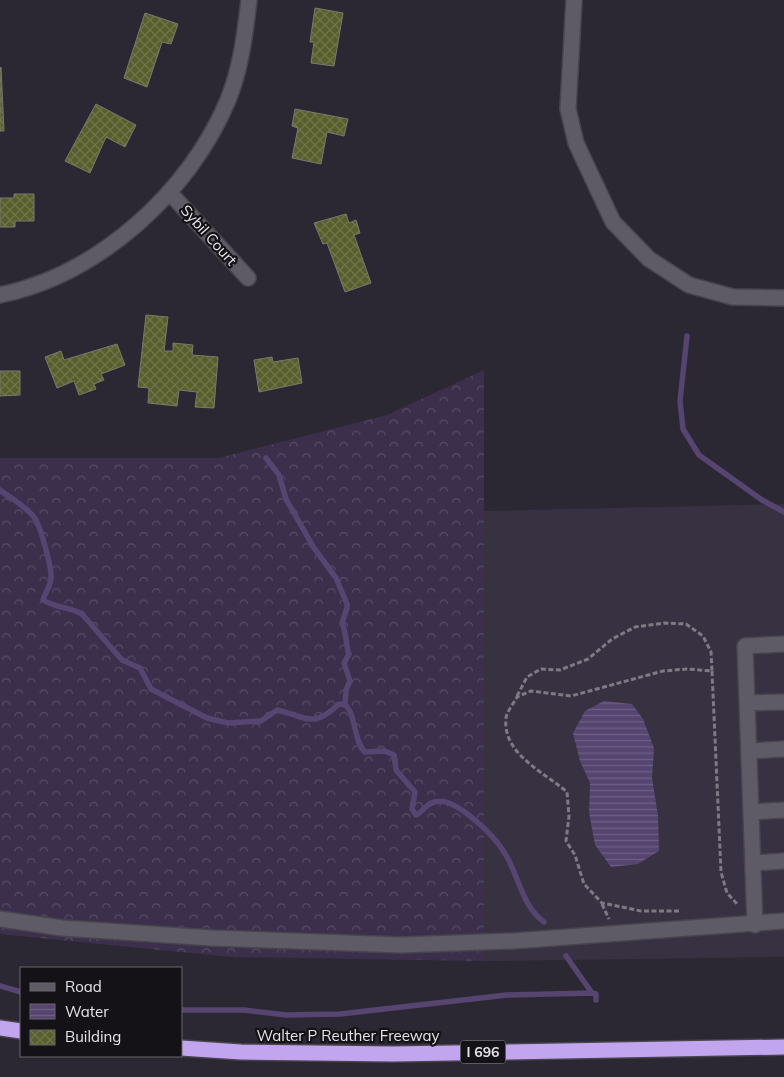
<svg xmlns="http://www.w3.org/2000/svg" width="784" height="1077" viewBox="0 0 784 1077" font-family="Mulish,sans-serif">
<defs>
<pattern id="forest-crowns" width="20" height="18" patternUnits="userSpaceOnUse" patternTransform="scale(1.25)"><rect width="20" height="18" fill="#3b2f4c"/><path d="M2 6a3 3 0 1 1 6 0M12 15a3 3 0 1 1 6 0" fill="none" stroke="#574d66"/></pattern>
<pattern id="water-rules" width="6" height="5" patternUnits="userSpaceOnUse" patternTransform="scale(1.25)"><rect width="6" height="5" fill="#564570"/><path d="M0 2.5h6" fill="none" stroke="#6e6085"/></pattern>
<pattern id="building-cross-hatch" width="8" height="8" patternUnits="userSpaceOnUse" patternTransform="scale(1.25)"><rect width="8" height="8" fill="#585e2c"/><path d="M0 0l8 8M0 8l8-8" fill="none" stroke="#70754b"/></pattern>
</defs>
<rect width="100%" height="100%" fill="#2c2833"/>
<path fill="#373141" d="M784 504V957L484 961V511Z"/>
<path fill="url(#forest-crowns)" d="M484 370V961L231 957 0 934V458H219L387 415Z"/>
<path fill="url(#water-rules)" d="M604 701 632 704 643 719 654 748 652 778 658 816 659 851 638 864 611 867 595 845 589 812 590 783 580 761 573 733 585 711Z"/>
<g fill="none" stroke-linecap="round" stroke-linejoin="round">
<path stroke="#564570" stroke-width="5.5" d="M687 336 680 401 683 429 699 455 762 500 784 512
M266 458 279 475 286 499 314 548 336 578 347 604V608L342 623C347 634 346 648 349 654L344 663 350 681 346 690 345 705C356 713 353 740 365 752L385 751 394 755 396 770 415 792 412 809 416 815C423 812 426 804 434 802 445 799 453 805 462 810 480 823 496 837 507 857 519 878 523 907 544 922
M0 490C12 499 25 506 34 517 40 524 52 568 51 578 51 586 45 592 43 600 55 608 71 607 82 614L122 660 140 668 151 689 207 718 228 723 261 721 277 710C308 717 312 729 339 704L345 705
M566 956 592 993 596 994V1000
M0 986 21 992
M181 1010H244L286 1015 340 1014 507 995 592 993"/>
</g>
<path fill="url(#building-cross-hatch)" stroke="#787a6d" d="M315 8 343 13 334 66 311 63 314 42H310Z
M145 13 178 24 171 44 162 42 147 87 124 78Z
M1 67 4 131H0V68Z
M96 104 136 125 125 147 106 137 90 173 65 161Z
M295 109 348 119 344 136 327 132 321 164 292 158 298 128 292 126Z
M14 194H34V221H15V227H0V198H14Z
M346 214 349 223 356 220 360 233 354 235 371 283 345 292 327 243 323 244 314 223Z
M146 315 168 317 164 351H173V343L193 345 192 355 218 357 214 408 195 407 197 392 179 390 177 406 148 403 149 388 138 387Z
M117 344 125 365 101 374 104 380 94 384 96 389 79 395 74 381 57 388 45 357 61 351 64 360Z
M272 357 273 362 298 358 302 383 259 392 254 360Z
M0 371H20V395L0 396Z"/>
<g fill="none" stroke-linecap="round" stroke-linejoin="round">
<defs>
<path id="minor" d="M574 0 568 109 576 143 613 222 649 259 689 285 733 297 784 298
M170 193 248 278
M0 295C98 275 190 192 228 100 241 68 245 34 249 0
M747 703 784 702
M749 751 784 749
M751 812 784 810
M753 863 784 861
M0 919 62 928 212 938 401 945 513 941 784 921
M755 925 745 646 784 644"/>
<path id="highway" d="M0 1028 21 1031
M181 1048 241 1052 393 1054 784 1047"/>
</defs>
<use href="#minor" stroke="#47444c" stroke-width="18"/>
<use href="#highway" stroke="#47444c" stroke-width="18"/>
<path stroke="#7d7a83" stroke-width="3" stroke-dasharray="5 2.5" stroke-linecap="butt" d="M517 696 527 677 541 669 560 670 588 659 612 639 635 627 665 623 686 624 703 636 711 652 712 671
M602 904 609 919
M679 911H641L602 903 584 884 575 855 566 841 569 816 567 792C544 772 502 754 506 718 507 711 514 703 517 697L531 691 571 696 663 671 687 669 712 671 721 872 727 893 738 905"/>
<use href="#minor" stroke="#5e5a66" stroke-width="15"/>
<use href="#highway" stroke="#c1a5ee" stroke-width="15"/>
</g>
<g text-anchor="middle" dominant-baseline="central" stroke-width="4.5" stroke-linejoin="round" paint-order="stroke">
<rect fill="#141217" stroke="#a7a5ab" stroke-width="1" x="460.5" y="1040.5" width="45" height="23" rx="4"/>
<g font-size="14" font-weight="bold" fill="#e6e4ea">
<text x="483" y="1052">I 696</text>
</g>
<g font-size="15" fill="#e6e4ea" stroke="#141217">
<text transform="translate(209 235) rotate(48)">Sybil Court</text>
<text x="348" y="1035">Walter P Reuther Freeway</text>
</g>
</g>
<rect x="20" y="967" width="162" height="90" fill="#141217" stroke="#68666b"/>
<rect x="30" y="983" width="25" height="8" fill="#5e5a66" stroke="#68666b"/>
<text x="65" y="992" font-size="15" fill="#e6e4ea">Road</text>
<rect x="30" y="1004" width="25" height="15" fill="url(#water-rules)" stroke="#68666b"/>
<text x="65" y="1017" font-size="15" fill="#e6e4ea">Water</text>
<rect x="30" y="1030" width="25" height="15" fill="url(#building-cross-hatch)" stroke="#68666b"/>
<text x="65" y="1042" font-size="15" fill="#e6e4ea">Building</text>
</svg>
